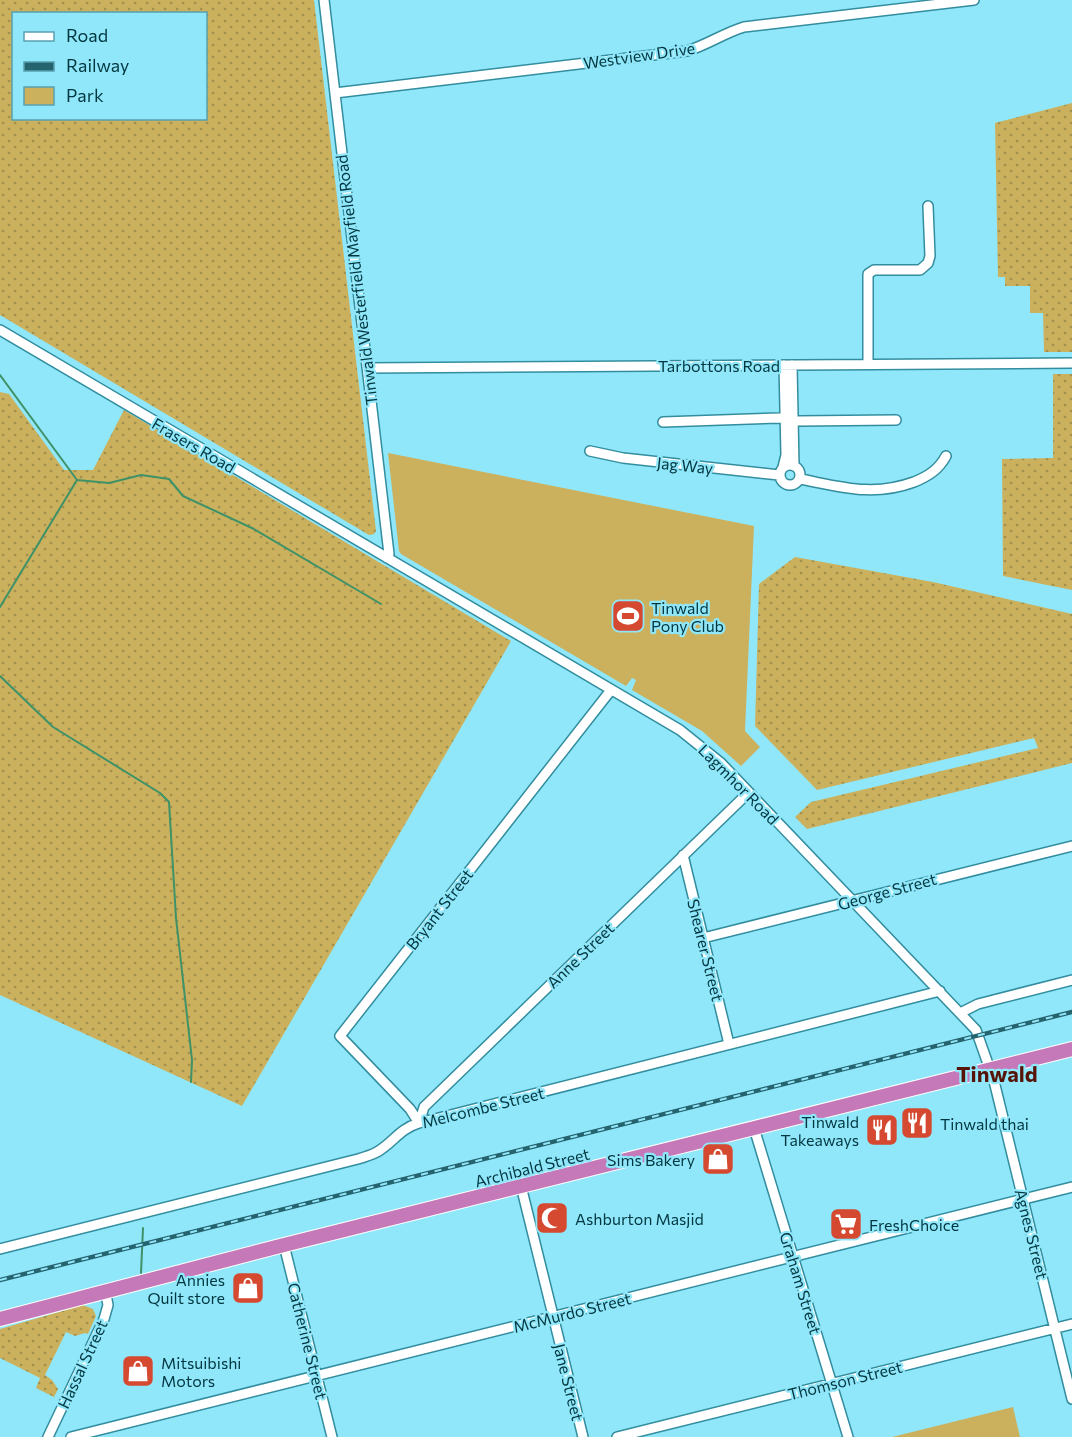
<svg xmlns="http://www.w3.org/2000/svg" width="1072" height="1437" viewBox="0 0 1072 1437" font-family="Commissioner,sans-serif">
<defs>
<pattern id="grass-dots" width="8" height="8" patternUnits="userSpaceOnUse" patternTransform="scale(1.5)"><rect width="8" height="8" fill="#cbb15d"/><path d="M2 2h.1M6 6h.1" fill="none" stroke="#a2914e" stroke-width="1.8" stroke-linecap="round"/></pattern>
</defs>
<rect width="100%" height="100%" fill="#91e7fa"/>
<path fill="url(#grass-dots)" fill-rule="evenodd" d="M0 0H314L376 531 374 534 369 535 0 315ZM14 14H206V118H14Z
M1072 103V352H1044L1043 313H1030V286H1005V277H998L995 123Z
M1053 374H1072V590L1003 576 1002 459 1053 458Z
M0 392 9 394 64 470H93L124 410 511 641 242 1106 0 995Z
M795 557 933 582 1072 614V763L807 829 795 817 811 802 1038 748 1034 738 817 790 755 726 759 584Z
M83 1305 93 1309 96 1316 88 1334 85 1333 75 1336 66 1332 45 1375 52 1380 58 1389 54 1397 36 1388 40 1378 0 1358V1329Z"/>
<path fill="#cbb15d" d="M388 453 754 526 745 731 760 747 741 766 702 731 632 690 636 680 632 678 626 686 401 554 399 551Z
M1013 1407 1020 1437H892Z"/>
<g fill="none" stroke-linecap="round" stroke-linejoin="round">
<path stroke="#3f9268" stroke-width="2" d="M0 375 77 480 0 607
M77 480 109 483 141 475 169 479 183 496 254 529 381 604
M0 676 53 727 160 793 169 802 176 918 192 1060 191 1082
M141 1273 143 1228"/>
<defs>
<path id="minor" d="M324 0 389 554 387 558
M335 93 687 51C707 45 724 33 744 27L974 0
M0 330 680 730 721 763 976 1030 994 1081 1072 1399
M868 364V274L874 270H920L928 263 930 256 928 206
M792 365 794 466
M367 368 1072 363
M663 422 780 418 798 421 896 420
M590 451 623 458 779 475
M780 475a10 10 0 1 1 20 0a10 10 0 1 1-20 0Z
M783 467 786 455 784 365
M800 479C842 487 873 497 914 482 929 476 939 469 946 456
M683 855 729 1044
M703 938 1072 846
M960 1013 978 1004 1072 980
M419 1123 410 1109 340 1036 611 690
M419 1123 424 1107 748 793
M754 1128 848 1437
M521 1186 583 1437
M284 1245 332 1437
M0 1249 358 1159C365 1157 371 1155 377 1152 394 1142 399 1129 419 1123L940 991
M48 1437 104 1319 108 1305 105 1290
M71 1437 1072 1187
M617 1437 1072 1324"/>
<path id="highway" d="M0 1319 284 1245 1072 1049"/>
</defs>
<use href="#minor" stroke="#328d9e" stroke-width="12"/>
<use href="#highway" stroke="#fff" stroke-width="16"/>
<use href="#minor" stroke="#fff" stroke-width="9"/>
<use href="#highway" stroke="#c579b9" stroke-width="14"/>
<defs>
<path id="rail" d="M0 1280 1072 1012"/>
</defs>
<use href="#rail" stroke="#25636f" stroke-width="4.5"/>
<use href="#rail" stroke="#91e7fa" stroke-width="2" stroke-dasharray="7" stroke-linecap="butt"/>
</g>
<defs>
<symbol id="stadium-square" viewBox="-11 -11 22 22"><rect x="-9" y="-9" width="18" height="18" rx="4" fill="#d54930" stroke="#91e7fa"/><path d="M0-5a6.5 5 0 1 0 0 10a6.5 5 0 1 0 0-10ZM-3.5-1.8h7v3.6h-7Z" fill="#fff"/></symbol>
<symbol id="restaurant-square" viewBox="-11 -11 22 22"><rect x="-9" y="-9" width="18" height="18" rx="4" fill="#d54930" stroke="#91e7fa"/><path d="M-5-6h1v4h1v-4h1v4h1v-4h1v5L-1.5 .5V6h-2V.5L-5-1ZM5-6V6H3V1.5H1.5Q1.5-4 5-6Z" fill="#fff"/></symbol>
<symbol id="shop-square" viewBox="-11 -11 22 22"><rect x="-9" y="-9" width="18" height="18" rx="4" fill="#d54930" stroke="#91e7fa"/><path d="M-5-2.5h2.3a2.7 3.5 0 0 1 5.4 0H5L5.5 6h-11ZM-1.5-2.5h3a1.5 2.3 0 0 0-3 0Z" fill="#fff"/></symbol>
<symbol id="mosque-square" viewBox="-11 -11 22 22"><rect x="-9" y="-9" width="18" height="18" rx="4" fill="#d54930" stroke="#91e7fa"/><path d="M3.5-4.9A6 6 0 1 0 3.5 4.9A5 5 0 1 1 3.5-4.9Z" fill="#fff"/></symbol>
<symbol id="supermarket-square" viewBox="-11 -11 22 22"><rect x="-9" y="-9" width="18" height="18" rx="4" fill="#d54930" stroke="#91e7fa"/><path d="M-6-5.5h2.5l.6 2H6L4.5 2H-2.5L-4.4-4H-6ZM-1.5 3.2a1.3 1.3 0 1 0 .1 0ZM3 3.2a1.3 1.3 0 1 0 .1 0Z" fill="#fff"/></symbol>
</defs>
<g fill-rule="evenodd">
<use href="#stadium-square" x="609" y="597" width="38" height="38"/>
<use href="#restaurant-square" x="898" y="1104" width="38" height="38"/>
<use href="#restaurant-square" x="863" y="1111" width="38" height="38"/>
<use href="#shop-square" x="699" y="1140" width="38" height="38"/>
<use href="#mosque-square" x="533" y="1199" width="38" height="38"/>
<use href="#supermarket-square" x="827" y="1205" width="38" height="38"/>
<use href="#shop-square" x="229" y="1269" width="38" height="38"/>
<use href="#shop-square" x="119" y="1352" width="38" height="38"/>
</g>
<g text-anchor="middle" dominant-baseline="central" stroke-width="4.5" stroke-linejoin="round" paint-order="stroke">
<g font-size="16" fill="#00363f" stroke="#91e7fa">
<text transform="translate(639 55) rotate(-8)">Westview Drive</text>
<text transform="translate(356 280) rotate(-97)">Tinwald Westerfield Mayfield Road</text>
<text x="719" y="365">Tarbottons Road</text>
<text transform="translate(194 445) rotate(30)">Frasers Road</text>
<text transform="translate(685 465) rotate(6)">Jag Way</text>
<text transform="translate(739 784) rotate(45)">Lagmhor Road</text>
<text transform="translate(887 891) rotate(-15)">George Street</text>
<text transform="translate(439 909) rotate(-52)">Bryant Street</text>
<text transform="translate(706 950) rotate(76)">Shearer Street</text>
<text transform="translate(580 955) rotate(-44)">Anne Street</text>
<text transform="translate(483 1107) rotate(-14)">Melcombe Street</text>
<text transform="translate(532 1167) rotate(-14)">Archibald Street</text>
<text transform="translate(1032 1234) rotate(76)">Agnes Street</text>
<text transform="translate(801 1283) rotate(73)">Graham Street</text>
<text transform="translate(572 1312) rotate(-14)">McMurdo Street</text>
<text transform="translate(308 1341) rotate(76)">Catherine Street</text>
<text transform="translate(82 1364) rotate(-65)">Hassal Street</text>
<text transform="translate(845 1380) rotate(-14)">Thomson Street</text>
<text transform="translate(569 1382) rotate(76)">Jane Street</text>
</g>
<g font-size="16" fill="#00363f" stroke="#91e7fa" text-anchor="start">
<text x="651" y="607">Tinwald<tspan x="651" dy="18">Pony Club</tspan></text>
<text x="859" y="1121" text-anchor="end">Tinwald<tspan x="859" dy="18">Takeaways</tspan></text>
<text x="940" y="1123">Tinwald thai</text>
<text x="695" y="1159" text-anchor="end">Sims Bakery</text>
<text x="575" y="1218">Ashburton Masjid</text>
<text x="869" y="1224">FreshChoice</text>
<text x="225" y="1279" text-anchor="end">Annies<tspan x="225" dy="18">Quilt store</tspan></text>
<text x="161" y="1362">Mitsuibishi<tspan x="161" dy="18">Motors</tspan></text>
</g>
<g font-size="22" font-weight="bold" fill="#561408" stroke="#91e7fa">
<text x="997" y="1073">Tinwald</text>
</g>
</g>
<rect x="12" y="12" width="195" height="108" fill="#91e7fa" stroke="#57a0af" stroke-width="1.5"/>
<rect x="24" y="32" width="30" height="9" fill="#ffffff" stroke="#57a0af" stroke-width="1.5"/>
<text x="66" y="42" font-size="18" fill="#00363f">Road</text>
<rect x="24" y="62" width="30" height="9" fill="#25636f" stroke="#57a0af" stroke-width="1.5"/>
<text x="66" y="72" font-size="18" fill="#00363f">Railway</text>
<rect x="24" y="87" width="30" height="18" fill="#cbb15d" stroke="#57a0af" stroke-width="1.5"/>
<text x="66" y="102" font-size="18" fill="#00363f">Park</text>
</svg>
